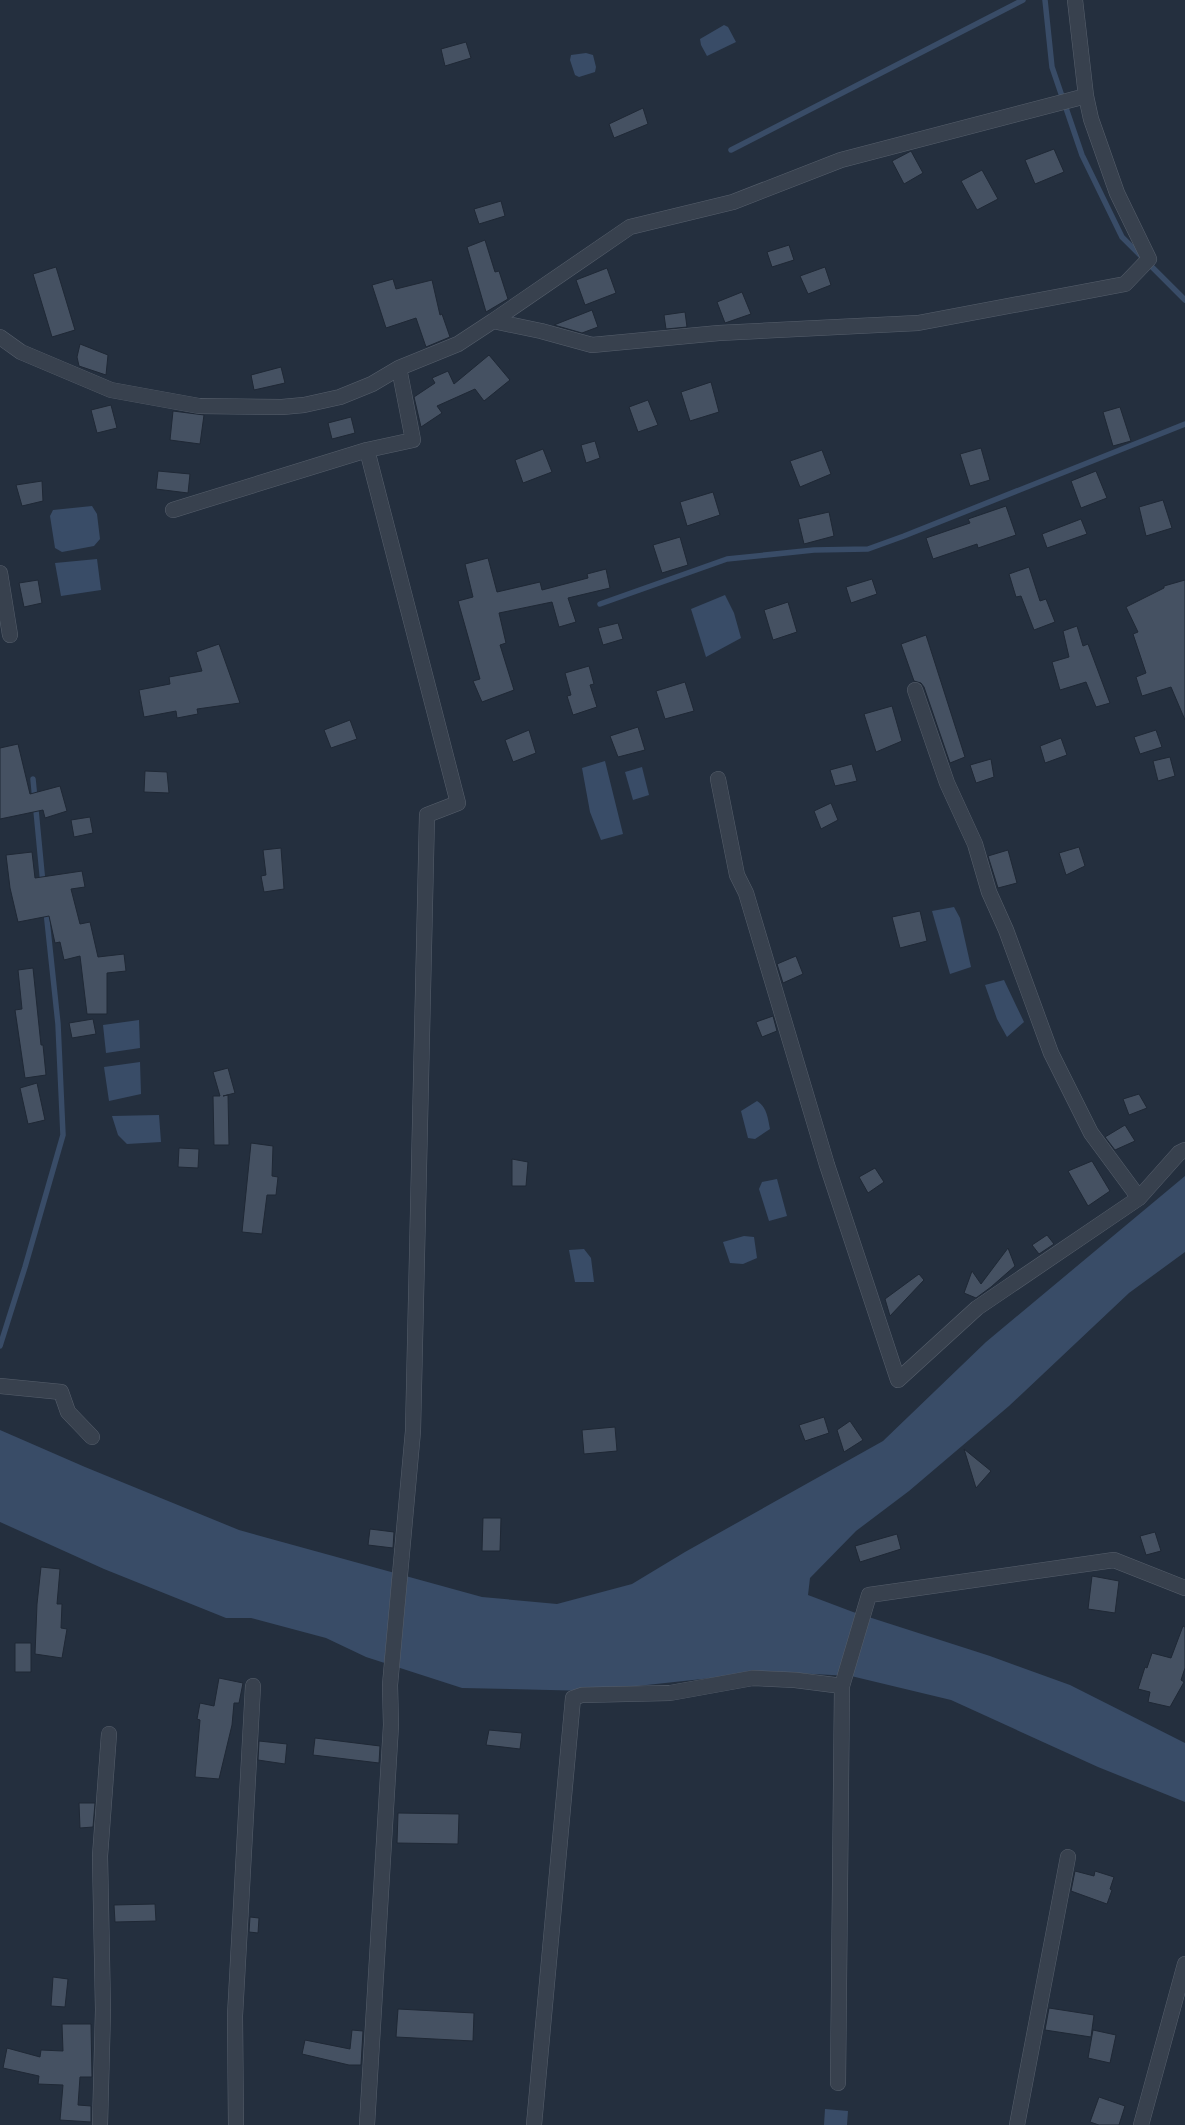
<svg xmlns="http://www.w3.org/2000/svg" width="1185" height="2125" viewBox="0 0 1185 2125" font-family="Figtree,sans-serif">
<rect width="100%" height="100%" fill="#242f3e"/>
<path fill="#394c67" d="M724 25 728 27 736 42 707 56 701 45 700 39Z
M586 53 593 55 596 67 595 72 579 77 575 75 570 60 571 55Z
M92 506 97 514 100 539 94 546 62 552 55 548 50 516 53 510Z
M97 559 101 590 61 596 55 563Z
M725 595 734 613 741 638 706 657 691 609Z
M605 761 623 834 601 840 590 812 582 768Z
M642 767 649 795 633 800 625 772Z
M954 907 960 918 971 967 950 974 932 911Z
M1004 980 1024 1022 1007 1037 997 1019 985 985Z
M139 1020 140 1048 106 1053 103 1025Z
M140 1062 141 1094 109 1101 104 1067Z
M757 1101C767 1107 768 1119 770 1129L755 1139 748 1138 741 1111Z
M159 1115 161 1142 127 1144 118 1135 112 1116Z
M1185 1176V1252L1129 1293 1009 1406 909 1491 856 1531 810 1578 808 1595 853 1612 990 1656 1070 1685 1185 1743V1802L1098 1767 951 1700 851 1676 794 1673 730 1676 591 1691 462 1688 366 1657 326 1638 251 1618H226L104 1569 0 1522V1430L85 1467 239 1530 482 1597 557 1604 632 1584 685 1552 883 1441 986 1342Z
M777 1179 787 1216 769 1221 759 1189 762 1182Z
M744 1236 754 1237 757 1258 743 1264 730 1263 723 1242Z
M584 1249 591 1258 594 1282H575L569 1250Z
M825 2109 848 2111 847 2125H824Z"/>
<g fill="none" stroke-linecap="round" stroke-linejoin="round">
<path stroke="#394c67" stroke-width="5.5" d="M1045 0 1052 67 1082 155 1122 237 1185 300
M731 150 1023 0
M600 604 727 559 814 550 868 549 904 536 1185 424
M33 779 43 884
M0 1346 25 1267 63 1135 58 1024 46 911"/>
</g>
<path fill="#455162" stroke="#1f2835" d="M466 42 471 58 445 66 441 49Z
M643 108 648 124 614 138 609 124Z
M1054 149 1064 172 1035 184 1025 160Z
M911 151 923 173 904 184 892 161Z
M982 170 998 199 977 210 961 181Z
M501 201 505 216 479 224 474 209Z
M485 240 495 272 499 271 508 299 486 312 467 247Z
M789 245 794 260 772 267 767 252Z
M56 267 75 330 52 337 33 274Z
M825 267 831 285 808 294 800 276Z
M607 268 616 293 585 305 576 280Z
M393 279 396 289 432 280 440 315 442 314 450 337 426 347 416 318 386 328 372 285Z
M742 292 751 314 725 323 717 302Z
M592 310 598 327 582 333 554 325Z
M685 312 687 327 666 329 664 315Z
M80 344 108 355 106 375 79 366 77 357Z
M489 355 510 380 484 401 475 389 437 406 442 413 421 427 414 397 435 383 432 378 448 371 454 384Z
M281 367 285 383 254 390 251 375Z
M711 382 719 412 690 421 681 392Z
M648 400 658 425 638 432 629 407Z
M111 405 117 428 97 433 91 410Z
M1120 407 1131 441 1113 446 1103 412Z
M173 411 204 415 200 444 170 440Z
M351 417 355 433 332 439 328 423Z
M595 441 600 458 586 463 581 445Z
M981 448 990 480 970 486 960 454Z
M543 449 552 472 523 483 515 460Z
M822 450 831 474 800 487 790 461Z
M158 471 190 474 188 493 156 489Z
M1096 471 1107 498 1081 508 1071 481Z
M42 481 43 501 22 506 16 485Z
M713 492 720 515 687 526 680 502Z
M1163 500 1172 528 1146 536 1139 507Z
M1006 506 1016 535 978 548 977 544 933 559 926 538 970 523 968 519Z
M829 512 834 536 804 544 798 519Z
M1081 519 1087 534 1047 548 1042 534Z
M680 537 688 565 662 573 653 545Z
M488 558 497 592 540 582 542 590 588 578 587 574 606 569 610 588 568 598 576 622 559 627 552 602 499 613 506 643 500 645 514 690 482 702 473 681 480 679 458 601 473 597 465 564Z
M1029 567 1040 601 1046 599 1055 622 1034 630 1021 596 1016 597 1009 574Z
M872 579 877 594 851 603 846 587Z
M38 580 42 603 24 607 19 583Z
M1185 580V720L1171 687 1142 696 1136 677 1146 673 1133 634 1138 632 1126 607 1164 588V586Z
M788 602 797 632 773 640 764 610Z
M618 623 623 639 603 645 598 628Z
M1077 626 1083 646 1088 644 1110 703 1096 707 1086 682 1060 690 1052 662 1069 657 1063 631Z
M926 635 965 757 950 763 924 687 921 683 914 681 901 644Z
M219 644 240 703 197 709 198 714 177 718 176 711 144 717 139 690 170 684 169 677 202 671 196 652Z
M589 666 594 684 590 685 597 707 573 715 567 696 571 695 565 673Z
M685 682 694 711 665 719 656 691Z
M892 706 902 741 876 752 864 714Z
M350 720 357 739 331 748 324 730Z
M638 727 645 750 618 757 610 736Z
M529 730 536 753 513 762 505 740Z
M1156 730 1162 747 1140 754 1134 737Z
M1061 738 1067 755 1045 763 1040 746Z
M18 744 30 794 60 786 67 811 45 818 43 810 0 819V748Z
M1170 757 1175 776 1158 781 1153 761Z
M991 759 994 777 976 783 970 765Z
M852 764 857 781 835 786 830 770Z
M145 771 167 772 169 793 144 792Z
M831 803 838 820 821 829 814 811Z
M90 817 93 833 74 837 71 820Z
M1079 847 1085 866 1066 875 1059 853Z
M281 848 284 889 264 892 261 876 266 875 263 850Z
M1008 850 1017 883 998 888 988 856Z
M32 852 35 878 82 871 85 887 71 889 80 924 90 922 98 957 124 954 126 971 107 973V1014H87L80 956 64 960 60 942 55 943 49 916 18 922 10 888 6 855Z
M920 911 927 941 900 948 892 917Z
M796 956 803 974 783 983 777 964Z
M33 968 41 1045H43L46 1075 25 1078 15 1010 22 1009 18 970Z
M773 1016 777 1031 762 1037 756 1022Z
M93 1019 96 1034 72 1038 69 1023Z
M228 1068 235 1093 223 1096 228 1095 229 1145H214L213 1096H220L213 1072Z
M37 1083 45 1120 28 1124 20 1088Z
M1139 1094 1147 1108 1129 1115 1123 1099Z
M1125 1125 1135 1141 1115 1150 1105 1137Z
M251 1143 273 1146 272 1176 278 1177 276 1195H267L262 1234 242 1232Z
M179 1148 199 1149 198 1168 178 1167Z
M512 1159 528 1162 526 1186H512Z
M1092 1161 1110 1191 1088 1206 1068 1171Z
M875 1168 884 1182 868 1193 859 1177Z
M1047 1235 1054 1244 1039 1254 1032 1245Z
M1008 1248 1015 1266 991 1287 976 1298 964 1293 972 1271 981 1284Z
M919 1274 924 1280 890 1316 885 1299Z
M824 1417 829 1433 805 1441 799 1425Z
M850 1421 863 1440 844 1452 837 1430Z
M615 1427 617 1451 584 1454 582 1430Z
M964 1449 991 1471 976 1488Z
M483 1518H501L500 1551H482Z
M370 1529 394 1532 393 1548 368 1545Z
M1155 1532 1161 1551 1146 1555 1140 1536Z
M897 1534 901 1549 860 1562 855 1546Z
M41 1567 60 1569 57 1604H62L61 1628 67 1629 62 1658 35 1654 37 1604Z
M1092 1576 1119 1581 1115 1613 1088 1609Z
M1183 1626 1185 1627V1668L1181 1680 1184 1682 1170 1707 1148 1702 1150 1692 1138 1689 1145 1667 1147 1668 1152 1653 1171 1658Z
M15 1643H31V1672H15Z
M219 1678 243 1683 239 1703H234L232 1725 219 1779 195 1777 200 1720 197 1719 200 1703 214 1706Z
M489 1730 522 1733 520 1749 486 1745Z
M315 1738 380 1746 379 1763 313 1755Z
M259 1741 287 1744 285 1764 258 1760Z
M79 1803H95L93 1827 80 1828Z
M398 1813 459 1814 458 1844 397 1843Z
M1075 1871 1094 1876 1095 1871 1114 1877 1110 1889 1112 1890 1107 1904 1071 1891Z
M155 1904 156 1921 115 1922 114 1905Z
M250 1917 259 1918 258 1933 249 1932Z
M53 1977 68 1979 65 2007 51 2006Z
M1049 2008 1094 2015 1091 2037 1045 2030Z
M398 2009 474 2013 473 2041 396 2037Z
M62 2024H91L92 2077H80L78 2105 91 2106V2122L60 2120 63 2085 38 2084 39 2076 3 2068 7 2048 40 2057 41 2050 63 2051Z
M352 2030 363 2031 361 2065H349L302 2054 305 2040 350 2049Z
M1093 2030 1116 2035 1110 2063 1088 2058Z
M1099 2097 1125 2106 1119 2125H1099L1090 2122Z"/>
<g fill="none" stroke-linecap="round" stroke-linejoin="round">
<defs>
<path id="street" d="M493 321 630 227 733 202 841 160 1086 96
M0 337 21 352 111 390 199 406 282 407 304 405 340 397 372 384 399 368
M367 450 413 440 399 368 458 344 493 321 541 331 592 345 719 333 918 323 1125 284 1149 259 1117 193 1091 119 1086 96 1075 0
M173 510 367 450 458 803 427 815 413 1431 390 1685 391 1725 367 2125
M0 573 10 635
M915 690 947 783 975 844 989 892 1006 930 1051 1053 1091 1133 1139 1198
M718 779 737 875 746 893 827 1165 898 1380 977 1308 1139 1198 1179 1153 1185 1150
M0 1386 61 1392 68 1412 92 1437
M838 2083 842 1686 869 1595 1114 1560 1185 1588
M100 2125 103 2010 100 1856 109 1734
M236 2125 235 2016 253 1686
M534 2125 573 1698 582 1695 670 1693 753 1678 795 1680 842 1686
M1017 2125 1068 1857
M1141 2125 1185 1964"/>
</defs>
<use href="#street" stroke="#565f6c" stroke-width="16"/>
<use href="#street" stroke="#38414e" stroke-width="15"/>
</g>
</svg>
